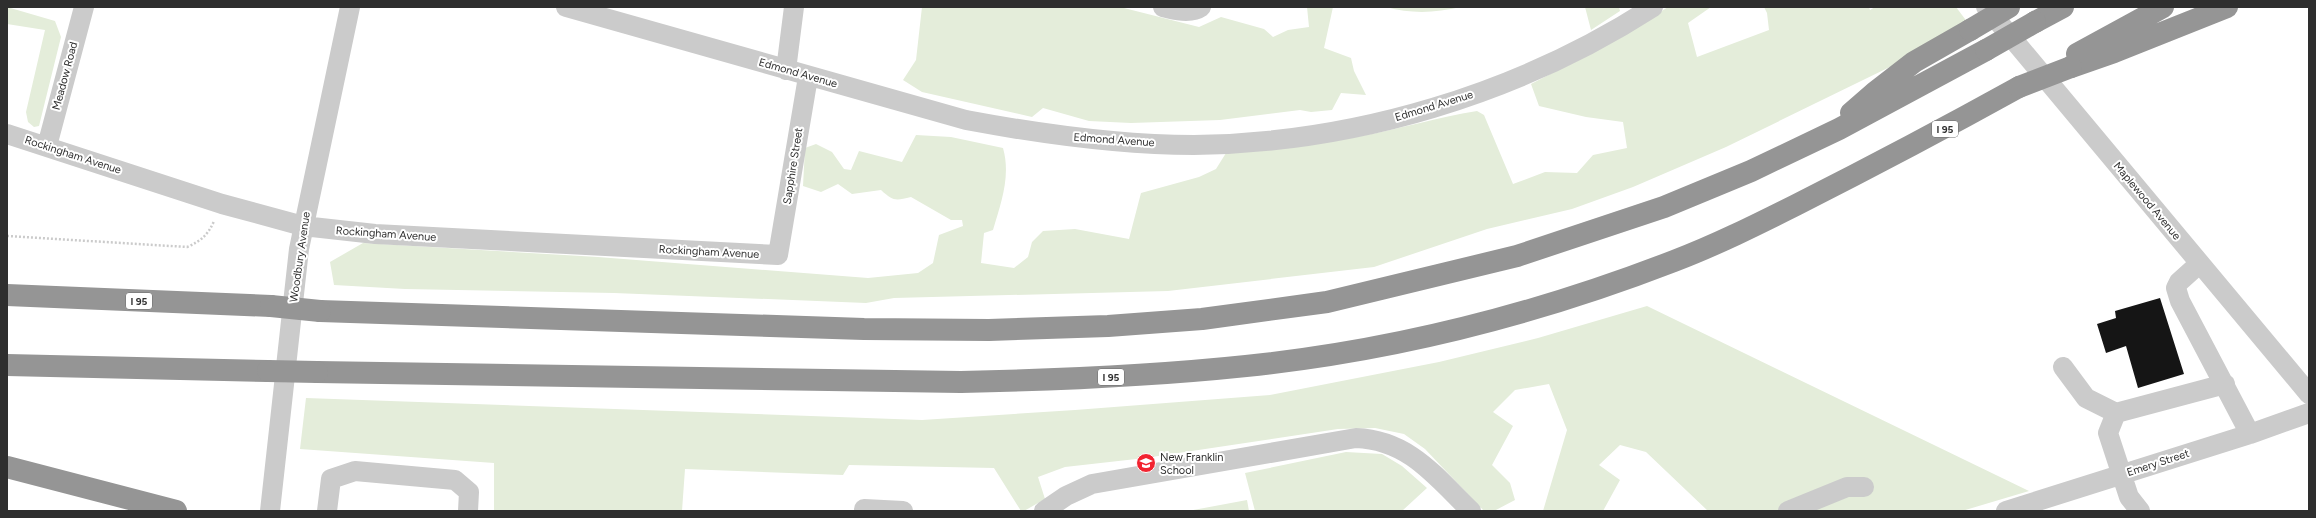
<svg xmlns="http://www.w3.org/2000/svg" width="2316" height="518" viewBox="0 0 2316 518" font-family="Figtree,sans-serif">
<rect width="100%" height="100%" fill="#fff"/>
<path fill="#e4edda" d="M7 7 55 21 61 37 39 126 34 127 28 122 26 112 45 30 7 24Z
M922 7H1120L1199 27 1221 17 1264 29 1273 37 1288 30 1309 27 1307 7H1333L1324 48 1351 58 1354 71 1366 95 1341 93 1332 110 1311 112 1300 110 1220 120 1131 123 1089 121 1043 108 1032 117 922 92 903 80 916 60Z
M1386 7H1461C1435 13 1411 14 1386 7Z
M1585 7H1619L1620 11 1591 30Z
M1668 7H1711L1688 23 1697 57 1769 30 1767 13 1764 7H1869L1870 10 1875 7H1956L1968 23 1898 63 1726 147 1633 187 1572 209 1487 229 1374 267 1168 291 894 298 866 303 614 293 405 289 334 285 330 262 363 243 598 257 868 278 918 273 933 263 939 235 963 226 962 220H951L911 197C895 201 893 201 881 190L852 194 838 184 821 192 803 186 805 148 816 144 832 152 844 169 851 170 859 151 902 162 916 135 951 137 1003 148C1011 176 1001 203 993 230L984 233 981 263 1014 268 1028 257 1032 242 1043 231 1075 229 1129 239 1141 193 1199 177 1216 169 1226 153C1271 149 1317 145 1361 136 1400 129 1438 117 1477 111L1484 115 1513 184 1545 172 1577 173 1593 155 1627 148 1623 122 1586 117 1539 106 1531 84 1616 40Z
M1647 306 2029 491 1962 511H1708L1646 452 1620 445 1599 465 1620 480 1603 511H1543L1567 430 1549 384 1515 390 1493 412 1513 426 1492 465 1510 483 1515 500 1494 511H1484L1425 449 1404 434 1375 428 1338 429 1145 458 1065 467 1038 477 1045 499 1024 511H1021L994 468 849 465 843 475 685 469 682 511H494V463L300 449 306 398 922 420 1075 410 1270 395 1439 362 1538 338Z
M1346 452 1382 454 1402 466 1427 488 1402 511H1255L1245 473Z
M1247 500 1249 511H1188Z"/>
<path fill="#151515" d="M2160 298 2184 374 2138 388 2126 346 2106 353 2097 324 2116 318 2115 311Z"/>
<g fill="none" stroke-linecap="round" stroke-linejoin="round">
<path stroke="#cbcbcb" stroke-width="2.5" stroke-dasharray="2 2" stroke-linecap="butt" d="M7 236 187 247C201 241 208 235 214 221"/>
<path stroke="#cbcbcb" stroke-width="20" d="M566 7 966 120C1041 134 1117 145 1194 145 1355 143 1518 94 1653 7
M1163 7C1174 10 1191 14 1201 7
M1986 7 2309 394
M786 70 794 7
M7 134 222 204 303 226 375 234 778 255 808 77
M47 146 84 7
M2199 264 2179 282 2176 288 2180 301 2250 434
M2063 367 2086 398 2116 413
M270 511 299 249 350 7
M327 511 331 479 355 471 455 480 469 492 468 511
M864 511V509L903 511
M1044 511 1066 496 1092 484 1356 438C1409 440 1436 477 1471 511
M1788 511 1847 487H1864
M2006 511 2250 434 2309 413
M2140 511 2129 497 2108 433 2116 413 2225 384"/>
<path stroke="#959595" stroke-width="22" d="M2035 22 2063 7
M2077 54 2163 7
M2071 67 2114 52 2227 7
M1851 113 1874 93 1914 62 1970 30
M7 295 271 306
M320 311 864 329 989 330 1108 326 1202 319 1327 302 1517 256 1664 207 1751 171 1839 129 1986 50
M7 365 268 371
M317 372 961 382C1056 380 1151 376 1246 366 1392 351 1537 314 1674 261 1716 245 1756 225 1796 205 1871 167 1945 128 2019 87
M7 467 176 511"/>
<path stroke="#959595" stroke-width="22" d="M1970 30 2009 7
M1986 50 2035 22
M2019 87 2071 67
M271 306 320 311
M268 371 317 372"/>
</g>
<defs>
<symbol id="school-disc" viewBox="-11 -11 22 22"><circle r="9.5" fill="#f22330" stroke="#fff"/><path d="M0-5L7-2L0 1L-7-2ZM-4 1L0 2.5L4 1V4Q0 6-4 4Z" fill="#fff"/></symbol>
</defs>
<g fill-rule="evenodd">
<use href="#school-disc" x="1135" y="452" width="22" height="22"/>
</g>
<g text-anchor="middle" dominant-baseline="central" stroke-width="4" stroke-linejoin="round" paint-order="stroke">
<g fill="#fff" stroke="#6d6d6d" stroke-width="1">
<rect x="1932" y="121" width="26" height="16" rx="3"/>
<rect x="126" y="293" width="26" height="16" rx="3"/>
<rect x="1098" y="369" width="26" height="16" rx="3"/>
</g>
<g font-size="10" font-weight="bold" fill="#2e2e2e">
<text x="1945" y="129">I 95</text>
<text x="139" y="301">I 95</text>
<text x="1111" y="377">I 95</text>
</g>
<g font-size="11" fill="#2e2e2e" stroke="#fff">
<text transform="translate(798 73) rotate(16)">Edmond Avenue</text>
<text transform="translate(65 76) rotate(-75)">Meadow Road</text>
<text transform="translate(1434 106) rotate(-17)">Edmond Avenue</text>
<text transform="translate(1114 140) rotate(4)">Edmond Avenue</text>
<text transform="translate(73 155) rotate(18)">Rockingham Avenue</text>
<text transform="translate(793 166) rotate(-81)">Sapphire Street</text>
<text transform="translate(2147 201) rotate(50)">Maplewood Avenue</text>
<text transform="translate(386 234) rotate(4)">Rockingham Avenue</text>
<text transform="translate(709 252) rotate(3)">Rockingham Avenue</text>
<text transform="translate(300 257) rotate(-82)">Woodbury Avenue</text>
<text transform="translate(2158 463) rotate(-18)">Emery Street</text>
</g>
<g font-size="11" fill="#2e2e2e" stroke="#fff" text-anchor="start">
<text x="1160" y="457">New Franklin<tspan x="1160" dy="13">School</tspan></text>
</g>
</g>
<rect width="2316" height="518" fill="none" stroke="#2e2e2e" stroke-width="16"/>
</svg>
